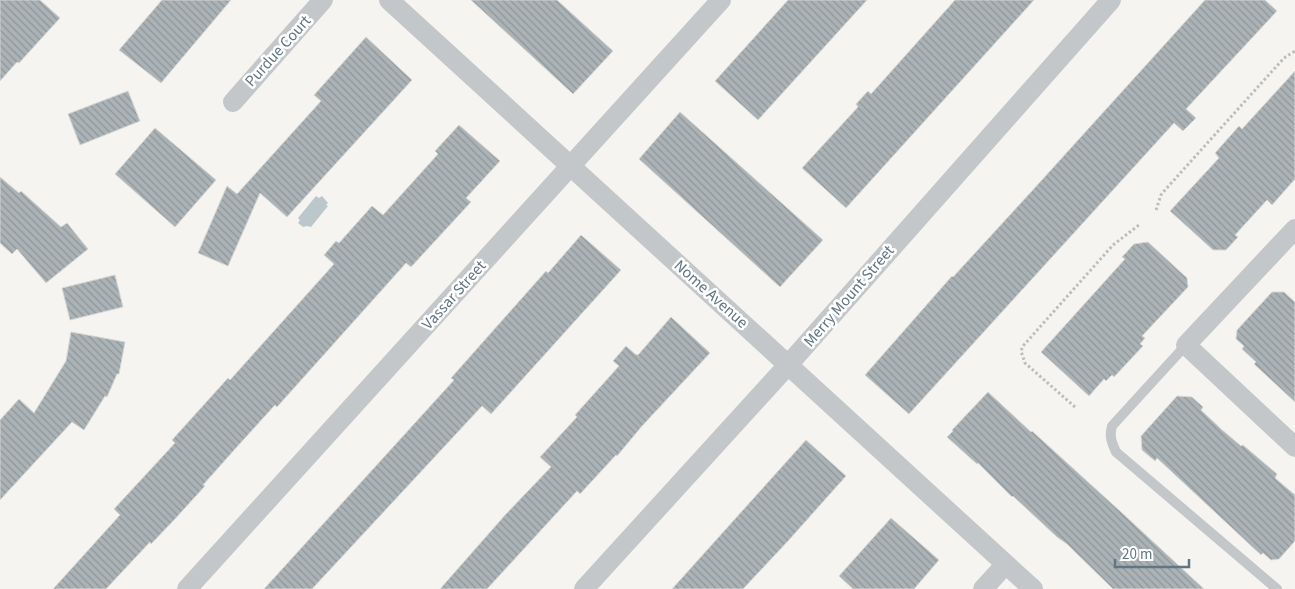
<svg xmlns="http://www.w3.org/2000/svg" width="1295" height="589" viewBox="0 0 1295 589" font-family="'Source Sans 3',sans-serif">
<defs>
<pattern id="building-back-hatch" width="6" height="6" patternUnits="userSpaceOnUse" patternTransform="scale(1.25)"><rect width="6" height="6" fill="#abb3b7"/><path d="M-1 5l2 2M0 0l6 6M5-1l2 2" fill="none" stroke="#8f969a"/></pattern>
</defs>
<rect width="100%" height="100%" fill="#f5f4f0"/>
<path fill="#bbc7cb" d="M316 196 319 198 322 196 328 203 326 205 328 206 311 227 307 226 303 227 298 223 300 220 298 218Z"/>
<path fill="url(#building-back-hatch)" stroke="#d6d6d3" d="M0 0H40L60 18 19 63 17 62 0 81Z
M162 0H231L161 83 119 50Z
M471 0H557L613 51 573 94Z
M788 0H867L758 120 715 81Z
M955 0H1034L846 208 802 168 858 107 856 104 868 91 871 94Z
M1205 0H1265L1277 11 1186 109 1196 118 1183 131 1174 123 909 414 865 375 952 276 953 277 1031 192Z
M366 37 412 80 287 217 260 193 228 266 198 253 227 186 237 194 321 101 314 95Z
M1295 71V179L1272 205 1267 200 1235 235 1238 237 1226 250H1213L1170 211 1219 158 1215 153 1239 126 1242 129Z
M128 91 140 121 80 145 68 114Z
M680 112 823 240 780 287 639 159Z
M459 125 500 161 466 198 471 202 411 267 406 263 277 407 275 405 235 449 203 485 205 486 174 520 151 544 150 542 106 589H53L120 515 114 509 175 443 172 440 228 378 230 380 334 264 324 255 336 241 339 243 372 206 383 215 438 154 435 151Z
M155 128 216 180 175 227 115 174Z
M0 177 19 193 21 191 61 227 67 223 88 249 46 283 17 249 12 254 0 243Z
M581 235 621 270 491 414 482 406 312 589H264L454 380 451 378 546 271 548 273Z
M1148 242 1187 278 1188 287 1142 336 1145 338 1140 344 1143 346 1114 377 1112 375 1106 381 1104 379 1089 396 1041 352 1125 259 1122 257 1134 244Z
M115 275 123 307 70 320 62 288Z
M1272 292H1284L1295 302V402L1254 364 1256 362 1242 349 1244 346 1236 339 1237 330Z
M671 317 710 353 642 426 617 456 616 455 580 494 577 491 487 589H440L506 514 551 467 540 457 577 417 575 415 619 366 613 361 626 346 635 354 638 355Z
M71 332 125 342 119 374H117L107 397 105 396 84 430 72 422 0 500V420L19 399 34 413 66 361Z
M988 392 1031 432 1032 431 1121 512 1204 589H1113L1067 544 1057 537 1013 496 1012 497 978 463 977 464 968 456 947 437 953 431 952 430Z
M1177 396 1192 397 1203 407 1201 410 1221 429 1241 446 1243 445 1277 474 1275 478 1295 495V541L1279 559 1271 560 1263 553 1261 555 1157 458 1155 461 1142 450 1141 436Z
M806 440 846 476 788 541 743 589H672Z
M891 518 939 560 914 589H853L839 576Z"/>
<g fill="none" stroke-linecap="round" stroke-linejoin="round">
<path stroke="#bbbdbf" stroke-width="3" stroke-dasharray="2.5 2.5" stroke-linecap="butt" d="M1156 210 1161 195 1165 190 1284 58 1295 51
M1075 407 1025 363 1021 351 1023 346 1113 245 1139 225"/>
<path stroke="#c4c7ca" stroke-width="10" d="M1186 345 1112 426C1109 437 1112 443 1116 452L1277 589"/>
<path stroke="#c4c7ca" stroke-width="20" d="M389 0 1033 589
M233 102 323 0
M1295 229 1186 345 1295 447
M187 589 721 0
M584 589 788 365 1111 0
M983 589 1005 565"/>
</g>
<g text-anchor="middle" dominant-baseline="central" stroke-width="5" stroke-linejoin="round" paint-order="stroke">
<g font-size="16" fill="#627582" stroke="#fff">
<text transform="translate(278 51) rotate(-48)">Purdue Court</text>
<text transform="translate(711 294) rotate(42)">Nome Avenue</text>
<text transform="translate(454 295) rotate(-48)">Vassar Street</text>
<text transform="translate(849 296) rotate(-49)">Merry Mount Street</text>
</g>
</g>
<path d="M1115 559v8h74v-8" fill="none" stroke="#627582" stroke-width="2.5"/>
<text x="1122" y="559" font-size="15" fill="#627582" stroke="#ffffff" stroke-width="4" paint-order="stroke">20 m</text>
</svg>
